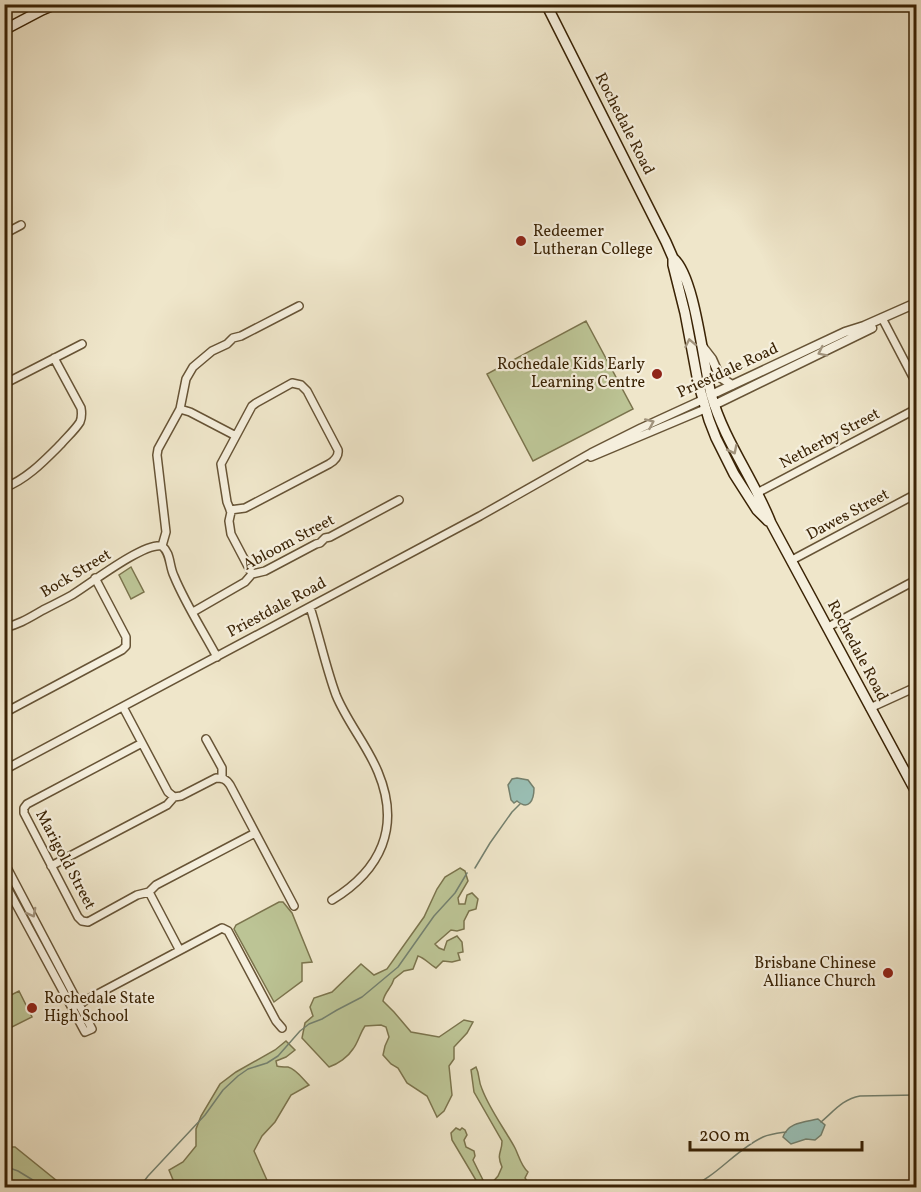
<svg xmlns="http://www.w3.org/2000/svg" width="921" height="1192" viewBox="0 0 921 1192" font-family="Vollkorn,serif">
<rect width="100%" height="100%" fill="#efe6ca"/>
<filter id="stains"><feTurbulence type="fractalNoise" baseFrequency=".00333" numOctaves="4"/><feColorMatrix values="0 0 0 0 .2 0 0 0 0 .09 0 0 0 0 .02 0 0 0 .5 -.17"/></filter>
<radialGradient id="worn" r=".72"><stop offset=".6" stop-color="#630" stop-opacity="0"/><stop offset="1" stop-color="#630" stop-opacity=".3"/></radialGradient>
<path fill="#bcc495" stroke="#7b744d" stroke-width="1.5" d="M586 321 633 409 533 461 487 374Z
M131 567 144 592 131 599 119 575Z
M460 868 465 871 468 881 458 898 459 904H465L467 895 472 893 478 899 476 909 469 911 464 921V929L457 931 451 930 435 944 439 948 444 950 447 941 457 936 462 942 463 952 458 953 460 960 452 962 443 961 436 968C429 964 425 958 418 956L413 969 404 971 394 979C391 989 385 991 383 1001L394 1012 411 1032 439 1037 464 1020 473 1022 467 1033 454 1047V1059L449 1066 452 1095 444 1111 437 1117 427 1096 407 1083 398 1068 391 1064 383 1055 385 1046 389 1037 386 1027 381 1025 365 1026C360 1033 358 1043 353 1049 348 1057 338 1064 329 1067L302 1038 305 1023 313 1016 310 1007 314 998 332 992 361 964 374 975 387 969 424 917 437 889 445 877Z
M279 902H283L292 913 312 962 302 963V981L274 1002 234 929 236 925Z
M19 991 32 1017 10 1028 5 1016V998Z
M286 1041 295 1050 286 1057 276 1061 277 1066C280 1067 284 1067 288 1067 296 1069 303 1079 309 1085L291 1095 275 1122 262 1136 254 1151 270 1187H176L169 1170 183 1162 196 1146V1129L201 1116 220 1084 236 1072 275 1050Z
M476 1067C480 1075 478 1081 482 1089 490 1110 504 1128 515 1148 519 1156 521 1166 528 1172L525 1178 531 1187H480L452 1140 451 1133 456 1128 460 1130 462 1128 465 1130 467 1135 464 1140 466 1147 474 1151 475 1156 473 1160 485 1184H491L498 1176 502 1167C496 1153 502 1153 502 1141L474 1092 471 1070Z
M5 1147H15L62 1185 63 1187H17L5 1182Z"/>
<path fill="#9ac0b6" stroke="#74816f" stroke-width="1.5" d="M517 778 528 780 534 788C534 800 529 811 517 801L514 803 511 800 508 785 512 779Z
M818 1119 825 1125 821 1135 815 1140 806 1139 791 1144 783 1137C788 1122 805 1122 818 1119Z"/>
<g fill="none" stroke-linecap="round" stroke-linejoin="round">
<path stroke="#74816f" stroke-width="1.5" d="M475 868 490 843 512 812 520 804
M821 1122C834 1111 843 1099 860 1096L916 1095
M4 1166 18 1171 46 1188
M139 1188 148 1176 205 1115 223 1090 238 1076 248 1069 267 1063 278 1056 300 1031 309 1024 322 1019 337 1010 362 997 398 967 434 916 455 893 467 873
M688 1188C717 1177 735 1150 763 1137 770 1134 779 1133 786 1132"/>
<defs>
<path id="minor" d="M4 234 21 225
M882 318 916 383
M4 384 82 344
M180 409 190 412 236 436
M591 457 705 409
M4 488C27 479 44 461 61 444 67 437 75 430 80 422 82 417 82 414 81 408L54 358
M757 493 916 409
M230 510 245 508 329 464C334 461 339 457 338 450L307 391 301 385 292 383 256 403 252 406 221 464 227 502 231 512 229 521 231 534 252 574
M162 546 166 532 157 455 158 449 180 409 186 379 193 367 212 351 227 344 233 338 241 336 299 306
M162 546C171 553 169 566 174 576 185 603 203 631 217 657
M792 560 916 494
M310 607C319 635 326 668 336 695 347 722 367 745 378 772 401 827 381 870 332 900
M193 612 245 582 252 574 265 571 316 544 320 543 325 538 330 537 399 500
M828 627 916 580
M4 628C20 624 29 618 43 610 53 605 63 600 72 595 90 584 144 542 162 546
M123 707 168 792 174 797
M870 708 916 687
M4 713 122 650 126 646V637L95 578
M206 739 222 768V778
M142 743 27 804 24 808V813L78 917 82 921 88 922 137 895 149 892 179 949
M4 770 480 516 591 453 641 428 702 400
M4 862 92 1029 85 1032 4 882
M51 866 167 805 174 797 181 796 216 778C223 778 226 779 230 785L294 906
M149 892 156 885 255 833
M77 1005 222 928 228 931 276 1021 282 1028"/>
<path id="tertiary" d="M702 346 712 359 720 377 732 385
M711 395 845 332 864 326 916 303
M714 405 872 328"/>
<path id="secondary" d="M546 4 666 242 673 258V265L685 313 698 382 709 420 716 438 734 474 757 510 768 521
M4 30 42 10 56 4
M673 258C695 276 703 363 711 394 724 441 754 479 771 523L916 792"/>
</defs>
<use href="#minor" stroke="#675436" stroke-width="10"/>
<use href="#tertiary" stroke="#675436" stroke-width="11"/>
<use href="#secondary" stroke="#3a2305" stroke-width="12"/>
<use href="#minor" stroke="#f5efdd" stroke-width="7"/>
<use href="#tertiary" stroke="#f5efdd" stroke-width="8"/>
<use href="#secondary" stroke="#f5efdd" stroke-width="9"/>
</g>
<defs><path id="oneway-chevron" d="M-2-3.5L2.5 0L-2 3.5" fill="none" stroke-width="1.6" stroke-linecap="round" stroke-linejoin="round" transform="scale(1.5)"/></defs>
<g stroke="#a1937c">
<use href="#oneway-chevron" transform="translate(690 343) rotate(-101)"/>
<use href="#oneway-chevron" transform="translate(822 352) rotate(154)"/>
<use href="#oneway-chevron" transform="translate(650 423) rotate(-24)"/>
<use href="#oneway-chevron" transform="translate(733 450) rotate(63)"/>
<use href="#oneway-chevron" transform="translate(32 913) rotate(62)"/>
</g>
<g fill="#8f2418" stroke="#f5efdd" stroke-width="2">
<circle cx="521" cy="241" r="6"/>
<circle cx="657" cy="374" r="6"/>
<circle cx="888" cy="973" r="6"/>
<circle cx="32" cy="1008" r="6"/>
</g>
<g text-anchor="middle" dominant-baseline="central" stroke-width="4.5" stroke-linejoin="round" paint-order="stroke">
<g font-size="16" fill="#3a2305" stroke="#f5efdd">
<text transform="translate(624 124) rotate(63)">Rochedale Road</text>
<text transform="translate(728 371) rotate(-25)">Priestdale Road</text>
<text transform="translate(830 439) rotate(-28)">Netherby Street</text>
<text transform="translate(848 515) rotate(-28)">Dawes Street</text>
<text transform="translate(289 543) rotate(-28)">Abloom Street</text>
<text transform="translate(76 574) rotate(-31)">Bock Street</text>
<text transform="translate(277 608) rotate(-28)">Priestdale Road</text>
<text transform="translate(857 651) rotate(62)">Rochedale Road</text>
<text transform="translate(65 860) rotate(62)">Marigold Street</text>
</g>
<g font-size="16" fill="#3a2305" stroke="#f5efdd" text-anchor="start">
<text x="533" y="232">Redeemer<tspan x="533" dy="18">Lutheran College</tspan></text>
<text x="645" y="365" text-anchor="end">Rochedale Kids Early<tspan x="645" dy="18">Learning Centre</tspan></text>
<text x="876" y="964" text-anchor="end">Brisbane Chinese<tspan x="876" dy="18">Alliance Church</tspan></text>
<text x="44" y="999">Rochedale State<tspan x="44" dy="18">High School</tspan></text>
</g>
</g>
<rect width="921" height="1192" fill="none" stroke="#efe6ca" stroke-width="24"/>
<rect x="6" y="6" width="909" height="1180" fill="none" stroke="#3a2305" stroke-width="3"/>
<rect x="12" y="12" width="897" height="1168" fill="none" stroke="#3a2305" stroke-width="1.5"/>
<path d="M690 1141v9h172v-9" fill="none" stroke="#3a2305" stroke-width="3"/>
<text x="699" y="1141" font-size="18" fill="#3a2305" stroke="#f5efdd" stroke-width="4.5" paint-order="stroke">200 m</text>
<rect width="100%" height="100%" filter="url(#stains)"/>
<rect width="100%" height="100%" fill="url(#worn)"/>
</svg>
